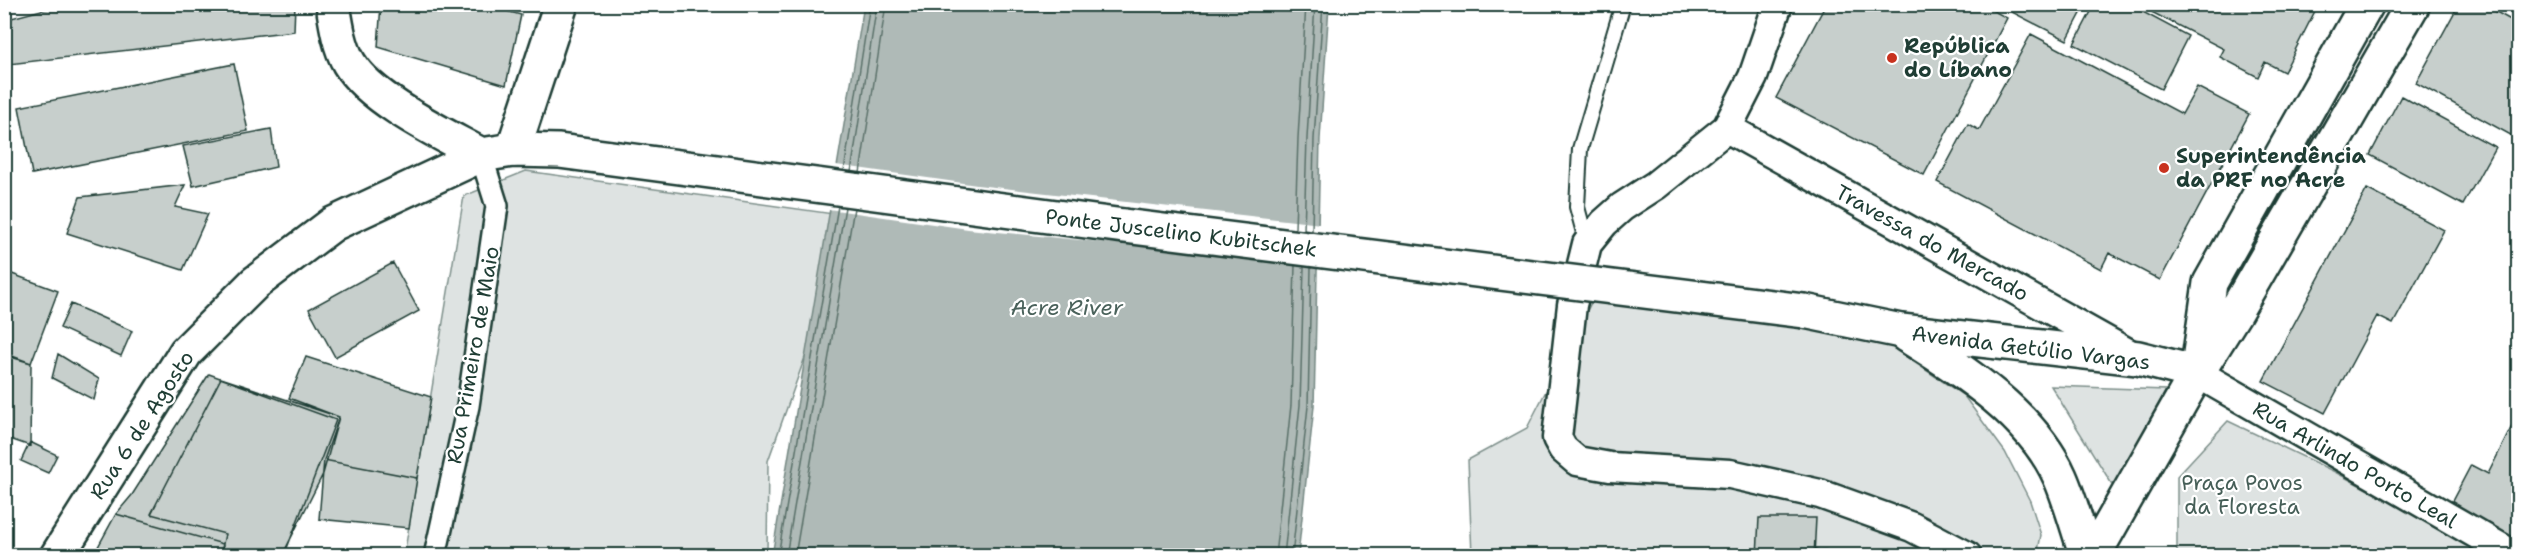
<svg xmlns="http://www.w3.org/2000/svg" width="2523" height="560" viewBox="0 0 2523 560" font-family="'Shantell Sans',sans-serif">
<rect width="100%" height="100%" fill="#fff"/>
<filter id="ink" filterUnits="userSpaceOnUse"><feTurbulence type="fractalNoise" baseFrequency=".0167" numOctaves="2"/><feDisplacementMap in="SourceGraphic" scale="12" xChannelSelector="R" yChannelSelector="G"/><feConvolveMatrix kernelMatrix="1 2 1 2 8 2 1 2 1" color-interpolation-filters="sRGB"/></filter>
<g filter="url(#ink)">
<path fill="#dee3e2" stroke="#7e908b" stroke-width="1.5" d="M526 171 855 217 768 461 767 555 404 556 464 196Z
M1592 301 1799 326 1890 346 1964 396 2005 452 2030 501 2041 535 2037 556 1472 555 1468 460 1527 428Z
M2051 386 2166 390 2113 486Z
M2228 421 2335 472 2490 555 2177 556V476Z"/>
<path fill="#afbab7" stroke="#758883" stroke-width="1.5" d="M864 5H1329L1320 139 1314 406 1298 555 772 556Z"/>
<path fill="#fff" d="M836 165 977 185 1321 224 1320 264 968 229 828 209Z"/>
<g fill="none" stroke-linecap="round" stroke-linejoin="round">
<path stroke="#596f68" stroke-width="1.5" d="M844 171 870 4
M851 172 877 4
M860 173 886 4
M1295 229 1298 138 1306 4
M1304 230 1307 138 1315 4
M1312 231 1314 139 1323 4
M778 556 838 206
M786 556 845 207
M795 556 854 208
M1275 556 1291 405 1295 265
M1284 556 1300 405 1304 267
M1292 556 1308 406 1311 268"/>
</g>
<path fill="#c7cfcc" stroke="#1f3d34" stroke-width="1.5" d="M64 4H295L294 31 9 64 4 20Z
M381 4H481L521 15 506 85 378 47Z
M1826 4H1981L2007 18 1924 175 1776 98Z
M2006 4H2086L2067 40 2004 8Z
M2095 4H2128L2188 36 2161 89 2074 44Z
M2307 4 2316 9 2284 72 2265 62 2258 77 2220 57 2224 49 2138 5Z
M2459 4H2482L2518 24V139L2416 83Z
M2499 4H2518V15Z
M2031 34 2182 114 2197 87 2249 114 2160 280 2109 253 2101 269 1937 182 1968 124 1979 130Z
M234 64 248 131 32 174 19 107Z
M2401 96 2495 147 2463 205 2370 155Z
M271 129 276 167 193 186 183 146Z
M185 185 175 207 208 214 183 270 67 233 80 197Z
M2367 189 2444 230 2393 324 2377 316 2325 413 2263 381Z
M393 263 419 311 335 357 309 309Z
M4 271 58 291 31 363 4 353Z
M71 304 132 331 121 356 60 328Z
M58 354 99 379 94 400 52 378Z
M4 355 31 363 30 446 4 437Z
M306 357 431 397 417 478 324 460 339 417 289 398Z
M209 374 336 420 284 556H223V544L116 514 132 495Z
M221 378 339 417 323 474 282 556 221 553 225 534 151 514Z
M2518 414V540L2450 505 2471 465 2488 474Z
M30 442 57 455 48 473 21 461Z
M324 460 417 478 409 528 319 519Z
M116 514 223 544V556H93Z
M1759 518H1816L1814 556H1757Z
M1816 549 1850 556H1816Z"/>
<g fill="none" stroke-linecap="round" stroke-linejoin="round">
<defs>
<path id="service" d="M1587 244 1577 207 1580 149 1623 4"/>
<path id="pedestrian" d="M435 556 468 406 497 206 481 155"/>
<path id="minor" d="M1778 4 1753 77 1727 128 1656 185 1622 207 1604 223 1587 244 1572 305 1557 438 1563 449 1577 461 1610 467 1730 474 1820 494 1912 527 1967 556
M1727 128 2133 356
M2197 373 2515 556"/>
<path id="tertiary" d="M513 150 561 4"/>
<path id="secondary" d="M333 4C336 23 339 46 349 63 371 100 443 134 481 155
M1804 311 1901 331 2138 358 2197 373
M1906 335C1963 371 2031 413 2060 477 2071 502 2078 530 2087 556
M2199 360 2210 283 2367 4
M57 556 186 352 255 283 333 224 481 155 513 150 559 151 1124 226
M2093 556 2197 373 2234 314 2413 4"/>
</defs>
<use href="#service" stroke="#1f3d34" stroke-width="18"/>
<use href="#pedestrian" stroke="#1f3d34" stroke-width="26"/>
<use href="#minor" stroke="#1f3d34" stroke-width="33"/>
<use href="#tertiary" stroke="#1f3d34" stroke-width="38"/>
<use href="#secondary" stroke="#1f3d34" stroke-width="38"/>
<use href="#service" stroke="#fff" stroke-width="14"/>
<use href="#pedestrian" stroke="#fff" stroke-width="21"/>
<use href="#minor" stroke="#fff" stroke-width="28"/>
<use href="#tertiary" stroke="#fff" stroke-width="33"/>
<use href="#secondary" stroke="#fff" stroke-width="33"/>
<defs>
<path id="secondary-bridge" d="M1124 226 1804 311"/>
</defs>
<use href="#secondary-bridge" stroke="#1f3d34" stroke-width="38" stroke-linecap="butt"/>
<use href="#secondary-bridge" stroke="#fff" stroke-width="33"/>
</g>
</g>
<g fill="#c8321e" stroke="#fff" stroke-width="2">
<circle cx="1892" cy="58" r="6"/>
<circle cx="2164" cy="168" r="6"/>
</g>
<g text-anchor="middle" dominant-baseline="central" stroke-width="4.5" stroke-linejoin="round" paint-order="stroke">
<g font-size="21" font-weight="bold" fill="#1f3d34" stroke="#fff" text-anchor="start">
<text x="1904" y="46">República<tspan x="1904" dy="24">do Líbano</tspan></text>
<text x="2176" y="156">Superintendência<tspan x="2176" dy="24">da PRF no Acre</tspan></text>
</g>
<g font-size="21" fill="#1f3d34" stroke="#fff">
<text transform="translate(1181 233) rotate(7)">Ponte Juscelino Kubitschek</text>
<text transform="translate(1932 243) rotate(29)">Travessa do Mercado</text>
<text transform="translate(2031 348) rotate(7)">Avenida Getúlio Vargas</text>
<text transform="translate(473 355) rotate(-80)">Rua Primeiro de Maio</text>
<text transform="translate(142 425) rotate(-57)">Rua 6 de Agosto</text>
<text transform="translate(2355 465) rotate(30)">Rua Arlindo Porto Leal</text>
</g>
<g font-size="21" fill="#455e57" stroke="#fff">
<text x="2242" y="483">Praça Povos<tspan x="2242" dy="24">da Floresta</tspan></text>
</g>
<g font-size="22" font-style="italic" fill="#4a625b" stroke="#fff">
<text x="1067" y="307">Acre River</text>
</g>
</g>
<rect width="2523" height="560" fill="none" stroke="#fff" stroke-width="24"/>
<rect x="12" y="12" width="2499" height="536" fill="none" stroke="#1f3d34" stroke-width="2" filter="url(#ink)"/>
</svg>
